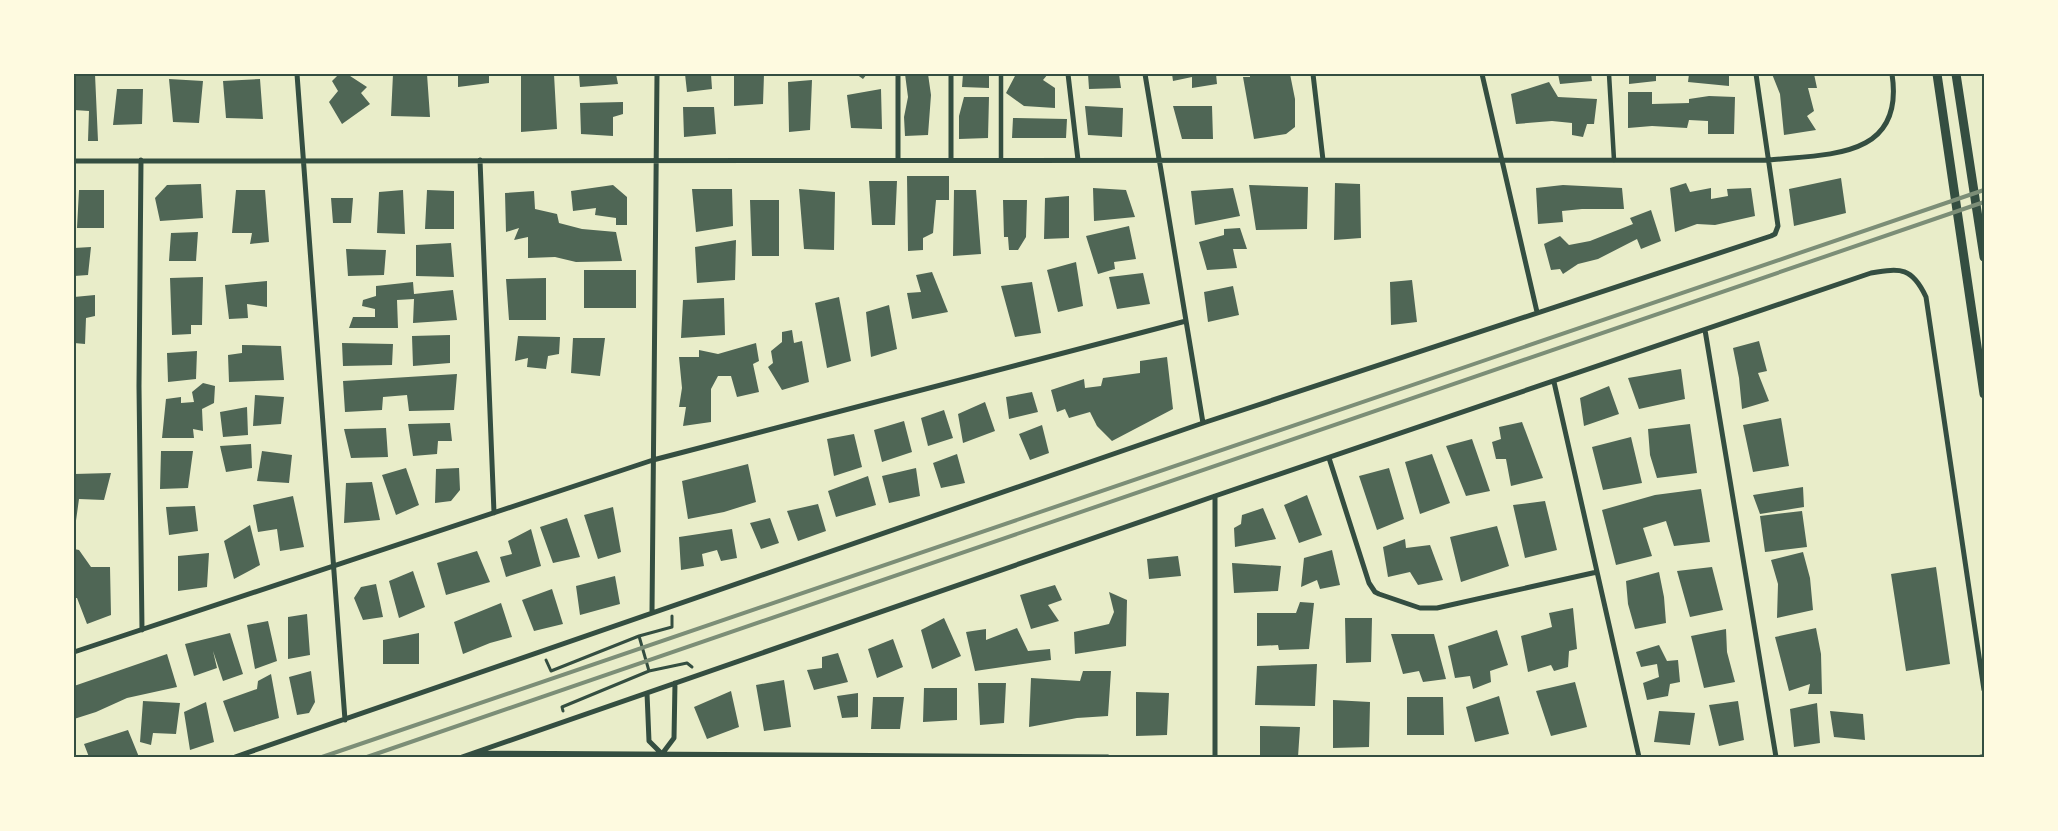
<svg xmlns="http://www.w3.org/2000/svg" width="2058" height="831" viewBox="0 0 2058 831" font-family="Helvetica,sans-serif">
<rect width="100%" height="100%" fill="#e9edc9"/>
<path fill="#4f6655" d="M74 74H95L98 141H88L89 111 74 110Z
M339 74H347L367 87 361 93 370 104 342 124 329 102 338 91 332 81Z
M393 74H427L430 117 391 116Z
M458 74H489V83L458 87Z
M521 74H554L557 129 521 132Z
M579 74H616L618 84 580 87Z
M685 74H711L712 89 687 92Z
M734 74H764L763 104 734 106Z
M856 74H867L863 79Z
M905 74H928L931 95 928 135 905 136 904 117 908 97Z
M963 74H989V88L962 87Z
M1016 74H1048L1043 80 1055 88V108L1024 106 1006 93Z
M1088 74H1119L1121 88 1089 89Z
M1172 74H1216L1217 84 1192 88V77L1173 81Z
M1250 74H1290L1295 99V127L1286 134 1254 139 1243 77H1250Z
M1558 74H1591L1592 81 1560 84Z
M1629 74H1675V76H1656V81L1629 84Z
M1689 74H1729V86L1688 82Z
M1772 74H1814L1817 88H1808L1814 111 1807 116 1816 130 1784 135 1780 94Z
M169 79 203 81 199 123 173 122Z
M260 79 263 119 226 118 223 81Z
M812 80 810 130 789 132 788 82Z
M1549 82 1558 97 1597 99 1594 124H1587L1583 137 1572 135V123L1552 121 1516 124 1511 94Z
M117 89H143L142 124 113 125Z
M881 89 882 129 851 128 847 95Z
M1628 92H1652V104L1689 103V99L1709 96 1735 97 1734 134H1708V121L1689 120 1687 128 1652 126 1628 128Z
M964 97H989L988 138 959 139V116Z
M623 102V114L613 117V136L581 134 580 103Z
M1085 106 1123 108 1122 137 1088 135Z
M1173 106H1212L1213 139H1182Z
M683 107H714L716 134 684 137Z
M1013 118 1067 119 1066 138H1012Z
M907 176H949V200H936L933 233 923 238V250L908 251Z
M1841 178 1846 213 1794 226 1789 189Z
M869 181H897L895 225H872Z
M1335 183 1360 184 1361 238 1334 240Z
M1686 183 1690 192 1711 188V199L1728 196 1727 189 1751 188 1755 216 1715 225 1697 224 1675 232 1670 188Z
M201 184 203 218 160 221 155 198 167 185Z
M613 185 627 197V225H616V218L595 215 596 208 573 211 571 191Z
M1249 185 1308 187 1307 229 1256 230Z
M1563 185 1622 188 1624 209H1582L1562 211 1563 222 1538 224 1536 188Z
M1093 188 1126 190 1135 217 1094 221Z
M1233 188 1240 216 1195 225 1191 191Z
M692 189H732L733 226 696 232Z
M799 189 835 192 834 250 804 249Z
M79 190H104V228H77Z
M236 190H265L269 242 250 244 252 233H232Z
M403 190 405 234 377 233 379 192Z
M427 190 454 191V229H425Z
M954 190H976L981 254 953 256Z
M534 191 535 209 557 214 559 223 582 229 616 232 622 261 576 262 555 257 528 258V237L514 240 519 228 506 232 505 193Z
M1069 196V238L1044 239 1045 198Z
M331 198H353L351 223H333Z
M750 200H779V256H752Z
M1003 200H1027L1026 237 1018 250H1009L1008 237H1004Z
M1651 210 1661 241 1641 249 1637 239 1598 259 1578 264 1563 274 1560 269 1551 270 1544 244 1560 236 1569 245 1590 241 1633 224 1630 218Z
M1129 226 1136 259 1114 262 1115 269 1098 274 1086 236Z
M1240 228 1247 249H1233L1237 268 1207 270 1199 242 1224 235V229Z
M198 232 196 261H169L171 233Z
M736 240 735 280 697 283 695 247Z
M451 243 454 277 416 276V245Z
M91 247 88 275 74 276V248Z
M346 249 386 250 384 275 348 276Z
M1076 262 1083 306 1058 312 1047 270Z
M584 270H636V308H584Z
M932 272 948 312 912 319 907 293 921 292 916 275Z
M1143 273 1150 304 1117 309 1109 277Z
M203 277 202 325H191V334L172 335 170 278Z
M546 278V320H509L506 279Z
M1412 280 1417 322 1391 325 1390 282Z
M267 281V307L247 304 248 318 229 319 225 285Z
M413 282 414 294 453 290 457 320 413 323 414 299 397 300 398 328H349L353 317H375V309L362 306 363 300 376 296V286Z
M1032 282 1041 333 1015 337 1001 286Z
M1233 286 1239 315 1208 322 1204 292Z
M95 295V316L86 318 85 344 74 343V297Z
M839 297 851 361 827 368 815 303Z
M724 298 725 335 681 338 683 300Z
M889 305 897 349 871 357 866 312Z
M792 330 794 343 802 341 809 382 782 390 768 367 773 363 771 351 782 342V332Z
M450 335V363L413 366 412 336Z
M518 336 560 337 559 354 548 356 546 369 527 367 528 358 515 361Z
M573 338H605L600 376 571 373Z
M1759 341 1767 371 1758 373 1769 401 1742 409 1739 378 1733 348Z
M342 343 393 344 392 365 343 366Z
M756 343 759 361 753 364 759 392 737 397 731 376H718L711 389V422L683 426 686 407H679L682 388 679 357H699V350L718 354Z
M242 345 281 346 284 380 229 382 228 355 242 353Z
M197 351 196 379 168 382 167 353Z
M1167 357 1173 409 1112 441 1097 426 1090 412 1069 418 1065 409 1057 412 1051 390 1084 379 1085 388 1101 386 1103 378 1140 373V361Z
M1681 369 1685 399 1639 409 1628 378Z
M457 374 454 410 409 411 407 395 383 397 382 410 345 412 343 381Z
M203 383 215 386 214 403 202 409 203 431 193 429 194 438H162L166 399 181 397V403L194 402 192 392Z
M1609 386 1619 414 1584 426 1580 398Z
M1032 392 1038 412 1009 419 1006 397Z
M255 395 284 397 281 424 253 426Z
M985 402 995 431 963 443 958 414Z
M247 407 248 435 223 437 220 412Z
M944 410 953 438 928 446 921 418Z
M1781 418 1789 466 1753 472 1743 425Z
M904 421 912 452 882 462 874 430Z
M1522 422 1543 478 1511 486 1506 459H1496L1492 442 1501 439 1499 427Z
M450 423 452 441H438L437 454 413 456 408 424Z
M1690 424 1697 473 1657 478 1650 455 1648 429Z
M1042 425 1049 453 1030 460 1019 434Z
M386 428 388 457 351 458 344 429Z
M854 434 862 467 834 476 827 439Z
M1631 437 1642 483 1603 490 1592 447Z
M1472 439 1490 491 1466 496 1446 446Z
M251 444 252 468 226 472 220 446Z
M161 451H193L188 488 160 489Z
M262 451 292 455 289 483 257 481Z
M957 454 965 483 941 488 933 463Z
M1432 454 1450 503 1420 514 1405 462Z
M748 464 756 502 724 512 688 519 682 481Z
M406 468 419 505 396 515 382 475Z
M459 468 460 490 451 501 435 503 436 469Z
M916 468 920 496 889 503 882 476Z
M1389 468 1404 519 1377 530 1359 476Z
M111 473 104 500 79 499 74 535V474Z
M868 476 876 505 836 517 828 491Z
M372 482 380 520 344 523 346 483Z
M1803 487 1804 507 1760 514 1753 495Z
M1701 489 1710 542 1674 546 1666 521 1643 528 1652 556 1616 565 1602 510 1655 495Z
M1307 495 1322 535 1299 543 1284 505Z
M293 496 304 547 280 551 277 529 258 532 253 505Z
M1545 501 1557 550 1525 558 1513 505Z
M818 504 826 531 798 541 787 511Z
M195 506 198 531 169 535 166 507Z
M613 507 621 552 598 559 584 515Z
M1263 508 1276 539 1235 547 1234 528 1241 524 1242 515Z
M1802 511 1807 547 1765 552 1760 516Z
M567 518 580 557 553 563 540 527Z
M770 518 779 543 761 549 750 523Z
M250 525 260 565 234 579 224 541Z
M1497 526 1509 566 1461 582 1450 537Z
M531 529 541 566 506 577 500 557 512 554 508 541Z
M732 529 737 558 721 561 717 550 702 554 704 566 681 570 679 537Z
M1405 539 1406 548 1430 545 1443 580 1418 585 1410 572 1388 577 1383 547Z
M74 549 79 550 91 567H110L111 615 87 624 77 598H74Z
M1332 550 1340 585 1320 589 1317 580 1301 587 1304 558Z
M477 551 490 582 446 595 437 563Z
M1803 552 1810 578 1813 610 1777 618 1778 584 1771 560Z
M209 553 207 587 178 591V556Z
M1178 556 1181 576 1149 579 1147 559Z
M1232 563 1281 566 1278 591 1234 593Z
M1712 567 1723 610 1690 617 1677 571Z
M1936 567 1950 664 1906 671 1891 574Z
M413 571 425 607 399 618 389 581Z
M1659 572 1664 597 1666 623 1635 629 1628 604 1626 581Z
M615 576 620 604 580 615 576 586Z
M376 584 383 617 363 620 354 598 361 587Z
M1055 585 1062 600 1048 605 1059 621 1031 629 1020 595Z
M552 589 563 624 534 631 522 600Z
M1109 592 1127 600 1126 646 1075 654 1074 632 1109 624 1114 612Z
M1300 602 1314 603 1309 649 1279 650 1278 645 1257 646V613H1296Z
M501 603 512 637 490 643 463 654 454 622Z
M1573 608 1577 649 1569 651 1568 667 1554 671 1551 665 1528 672 1521 636 1552 627 1549 613Z
M307 614 310 655 288 659V617Z
M944 618 961 656 932 669 921 630Z
M1345 618H1372L1371 662 1346 663Z
M268 621 277 661 255 669 247 625Z
M1017 628 1028 651 1050 649 1051 660 975 671 966 632 986 629V640Z
M1816 628 1821 654 1822 694H1808L1810 684 1789 691 1775 637Z
M1726 629 1727 652 1735 682 1704 688 1691 636Z
M1497 630 1508 665 1490 671 1491 682 1473 689 1470 676 1455 678 1448 646Z
M230 633 243 674 223 681 213 651 217 668 194 676 185 644Z
M419 633V664H383V640Z
M1391 634H1434L1446 679 1423 682 1419 671 1403 674Z
M893 639 903 667 877 678 868 649Z
M1659 645 1667 661 1678 660 1680 682 1670 684 1668 696 1647 700 1643 683 1659 677 1657 664 1641 667 1636 652Z
M838 653 848 682 814 690 807 670 822 668V657Z
M167 654 177 687 127 698 96 712 74 719V686Z
M1317 664 1315 706 1255 705 1257 666Z
M311 671 315 702 309 713 297 715 289 677Z
M1083 671H1111L1108 716 1077 718 1029 727 1031 678 1080 681Z
M271 674 279 718 234 732 223 701 257 689 258 681Z
M784 680 791 727 764 731 756 685Z
M1575 682 1587 727 1551 736 1536 691Z
M978 683H1006L1004 723 980 725Z
M924 688H957V720L923 722Z
M731 691 739 727 707 739 694 707Z
M1136 692 1169 693 1167 735 1136 736Z
M858 693V717L842 718 837 696Z
M1499 696 1509 734 1475 742 1466 707Z
M873 697H904L900 729H871Z
M1407 697H1443L1444 735H1407Z
M1333 700 1370 702 1369 747 1333 748Z
M143 701 180 703 176 734 153 733 151 745 140 742Z
M1738 701 1744 740 1719 746 1709 705Z
M206 702 214 742 190 750 184 712Z
M1817 703 1820 743 1794 747 1790 709Z
M1659 711 1695 713 1690 745 1654 742Z
M1830 711 1863 714 1865 740 1834 737Z
M1260 726 1300 727 1298 757H1260Z
M128 730 139 757H89L84 744Z"/>
<g fill="none" stroke-linecap="round" stroke-linejoin="round">
<path stroke="#344e41" stroke-width="3" d="M639 636 649 671
M546 660 551 671 639 636 672 627V616
M563 711 562 707 649 671 687 663 692 667"/>
<path stroke="#344e41" stroke-width="4.5" d="M1001 74V160
M1609 74 1614 160"/>
<path stroke="#344e41" stroke-width="5" d="M297 74 345 720
M898 74V160
M1068 74 1078 160
M1145 74 1203 423
M1313 74 1323 160
M1482 74 1537 312
M141 160 139 386 142 630
M480 160 494 513
M951 160V74
M74 161 1769 160C1828 154 1905 159 1892 74
M1705 330 1776 757
M1554 382 1639 757
M1329 458 1369 583 1375 592 1379 594 1420 608H1437L1597 572
M652 612 657 74
M74 652 653 460 1186 321
M647 693 649 741 662 754
M476 753 1108 757
M235 757 1203 423 1771 236 1775 234 1778 226 1756 74
M462 757 1215 496 1871 273C1901 268 1912 267 1926 297L1984 690
M661 757 662 754 674 738 675 683
M1215 757V496
M1981 757H1984"/>
<path stroke="#344e41" stroke-width="9" d="M1937 74 1984 394
M1956 74 1984 257"/>
<path stroke="#7c8e77" stroke-width="4" d="M322 757 1984 190
M367 757 1984 202"/>
</g>
<rect width="2058" height="831" fill="none" stroke="#fefae0" stroke-width="150"/>
<rect x="75" y="75" width="1908" height="681" fill="none" stroke="#344e41" stroke-width="2"/>
</svg>
